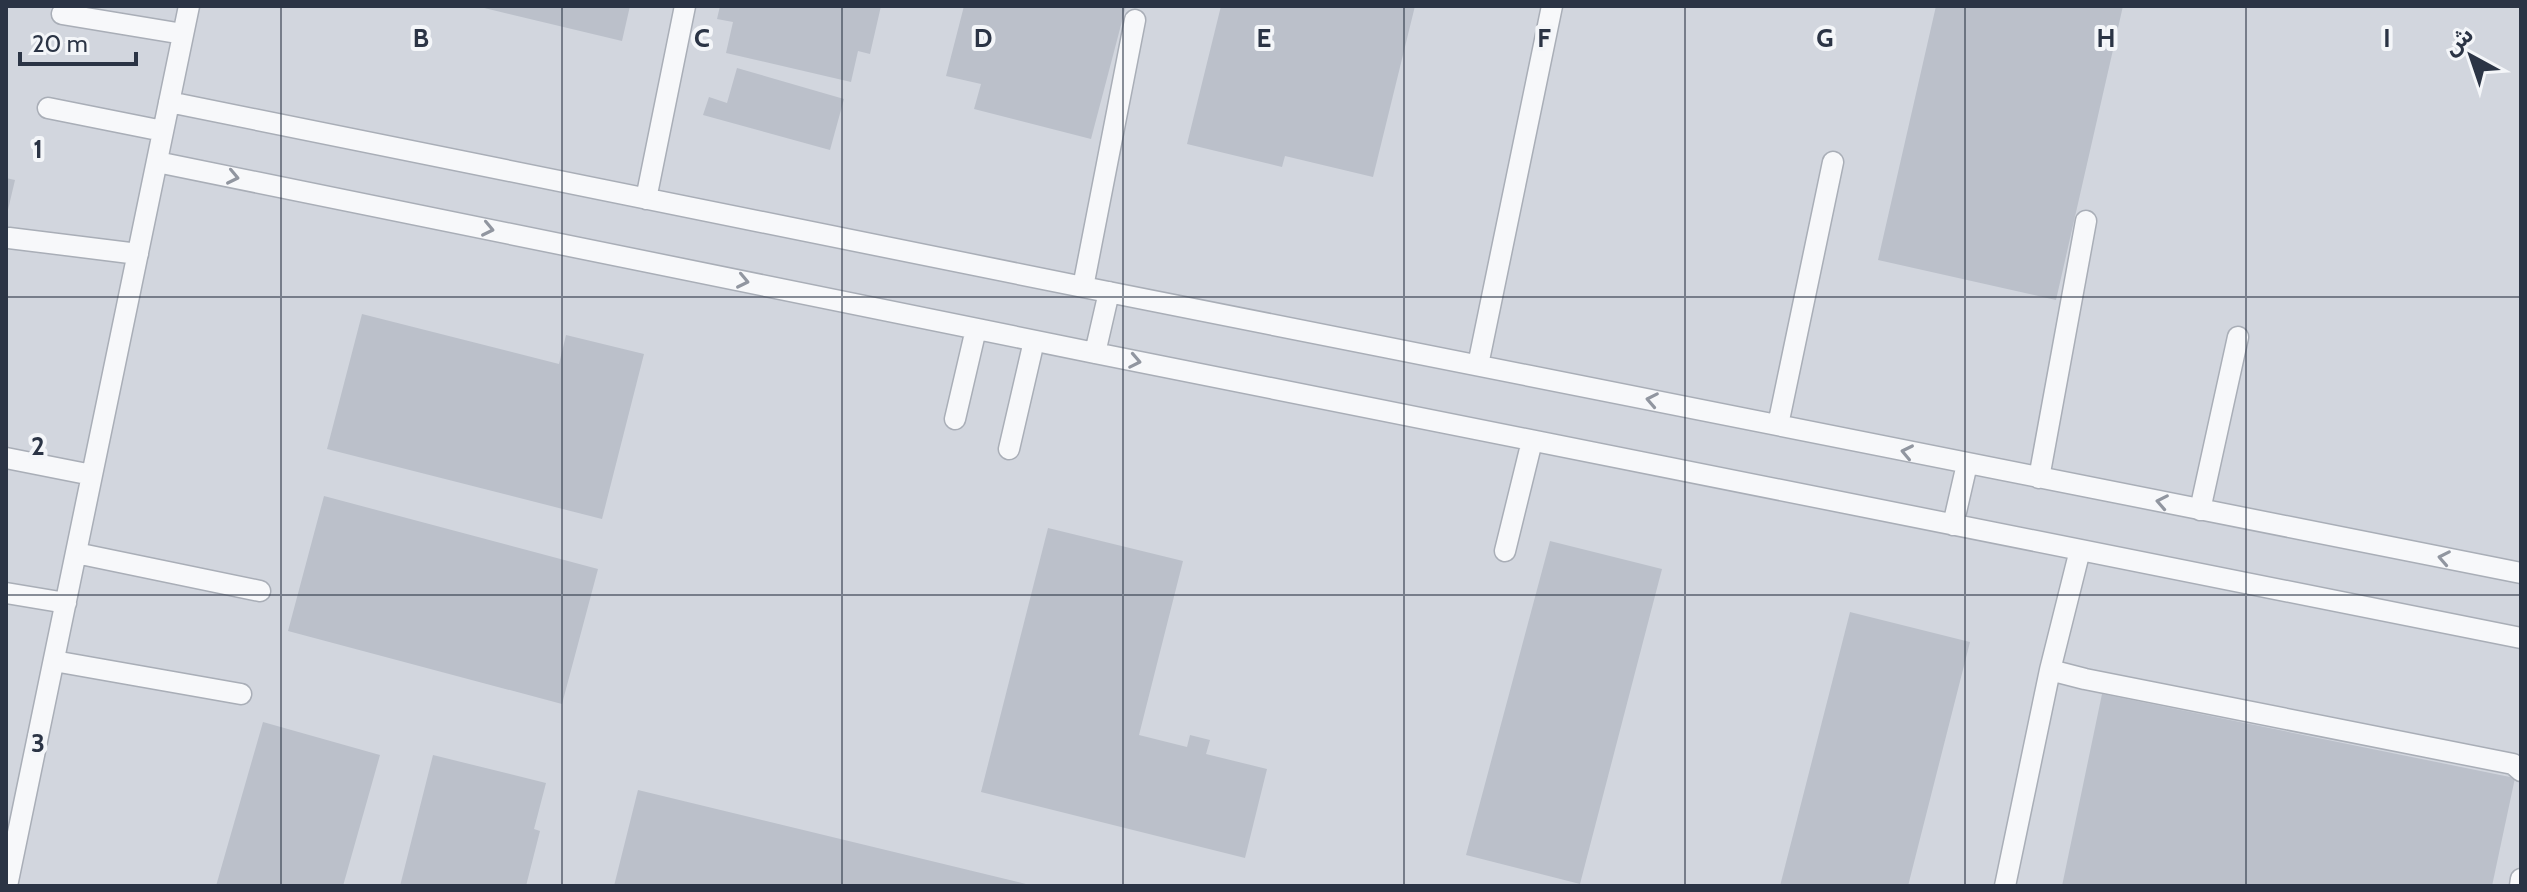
<svg xmlns="http://www.w3.org/2000/svg" width="2527" height="892" viewBox="0 0 2527 892" font-family="Cabin,'Noto Sans Arabic',sans-serif">
<rect width="100%" height="100%" fill="#e4e7ec"/>
<path fill="#d2d6de" d="M6 6H2521V886H6Z"/>
<path fill="#bbc0ca" d="M476 6H630L622 41Z
M720 6H881L870 54 858 51 851 82 726 53 733 22 717 19Z
M964 6H1126L1091 139 974 109 981 84 946 76Z
M1221 6H1415L1373 177 1285 156 1282 167 1187 144Z
M1936 6H2123L2056 300 1878 260Z
M737 68 844 99 830 150 703 115 709 97 727 103Z
M6 178 15 180 7 214H6Z
M362 314 559 364 566 335 644 354 602 519 327 449Z
M324 496 598 569 562 704 288 631Z
M1048 528 1183 561 1139 735 1187 747 1190 735 1210 740 1206 754 1267 769 1245 858 981 792Z
M1550 541 1662 569 1580 884 1466 855Z
M1850 612 1970 642 1908 886H1780Z
M2102 694 2515 778 2492 886H2062Z
M263 722 380 755 343 886H216Z
M433 755 546 783 534 829 540 831 526 886H400Z
M638 790 1030 885V886H614Z"/>
<g fill="none" stroke-linecap="round" stroke-linejoin="round">
<defs>
<path id="service" d="M62 14 183 34
M169 102 1083 287 2521 573
M48 108 163 131
M157 162 1095 353 2521 638
M646 199 685 6
M9 238 138 254
M1083 287 1135 20
M1095 353 1109 292
M1478 365 1552 6
M955 419 976 329
M1778 425 1833 162
M1009 449 1034 341
M6 458 92 475
M2039 478 2086 221
M2200 510 2238 337
M1953 525 1967 464
M1505 551 1532 441
M76 553 260 591
M6 593 66 603
M54 661 241 694
M2050 670 2085 679 2513 764 2521 771
M7 886 189 6
M2005 886 2050 670 2080 550
M2520 886 2521 879"/>
</defs>
<use href="#service" stroke="#a9aeb7" stroke-width="23"/>
<use href="#service" stroke="#f7f8fa" stroke-width="20"/>
</g>
<defs><path id="oneway-chevron" d="M-2-3.5L2.5 0L-2 3.5" fill="none" stroke-width="1.6" stroke-linecap="round" stroke-linejoin="round" transform="scale(2)"/></defs>
<g stroke="#9196a0">
<use href="#oneway-chevron" transform="translate(233 177) rotate(12)"/>
<use href="#oneway-chevron" transform="translate(488 229) rotate(12)"/>
<use href="#oneway-chevron" transform="translate(743 281) rotate(12)"/>
<use href="#oneway-chevron" transform="translate(1135 361) rotate(11)"/>
<use href="#oneway-chevron" transform="translate(1652 400) rotate(-169)"/>
<use href="#oneway-chevron" transform="translate(1907 452) rotate(-168)"/>
<use href="#oneway-chevron" transform="translate(2162 502) rotate(-169)"/>
<use href="#oneway-chevron" transform="translate(2444 558) rotate(-169)"/>
</g>
<path fill="none" stroke="#2b3445" stroke-width="2" stroke-opacity="0.55" d="M281 6V886M562 6V886M842 6V886M1123 6V886M1404 6V886M1685 6V886M1965 6V886M2246 6V886M6 297H2521M6 595H2521"/>
<g font-size="26" text-anchor="middle" font-weight="bold" fill="#2b3445" stroke="#f4f6f9" stroke-width="8" stroke-linejoin="round" paint-order="stroke">
<text x="421" y="47">B</text>
<text x="702" y="47">C</text>
<text x="983" y="47">D</text>
<text x="1264" y="47">E</text>
<text x="1544" y="47">F</text>
<text x="1825" y="47">G</text>
<text x="2106" y="47">H</text>
<text x="2387" y="47">I</text>
<text x="38" y="158">1</text>
<text x="38" y="455">2</text>
<text x="38" y="752">3</text>
</g>
<rect width="2527" height="892" fill="none" stroke="#2b3445" stroke-width="16"/>
<g transform="translate(2471 56) rotate(320)" stroke="#f4f6f9" stroke-width="6" paint-order="stroke">
<path d="M0-6L14 30L0 20L-14 30Z" fill="#2b3445"/>
<text y="-12" font-size="22" font-weight="bold" text-anchor="middle" fill="#2b3445">ش</text>
</g>
<path d="M20 52v12h116v-12" fill="none" stroke="#2b3445" stroke-width="4"/>
<text x="32" y="52" font-size="24" fill="#2b3445" stroke="#f4f6f9" stroke-width="6" paint-order="stroke">20 m</text>
</svg>
